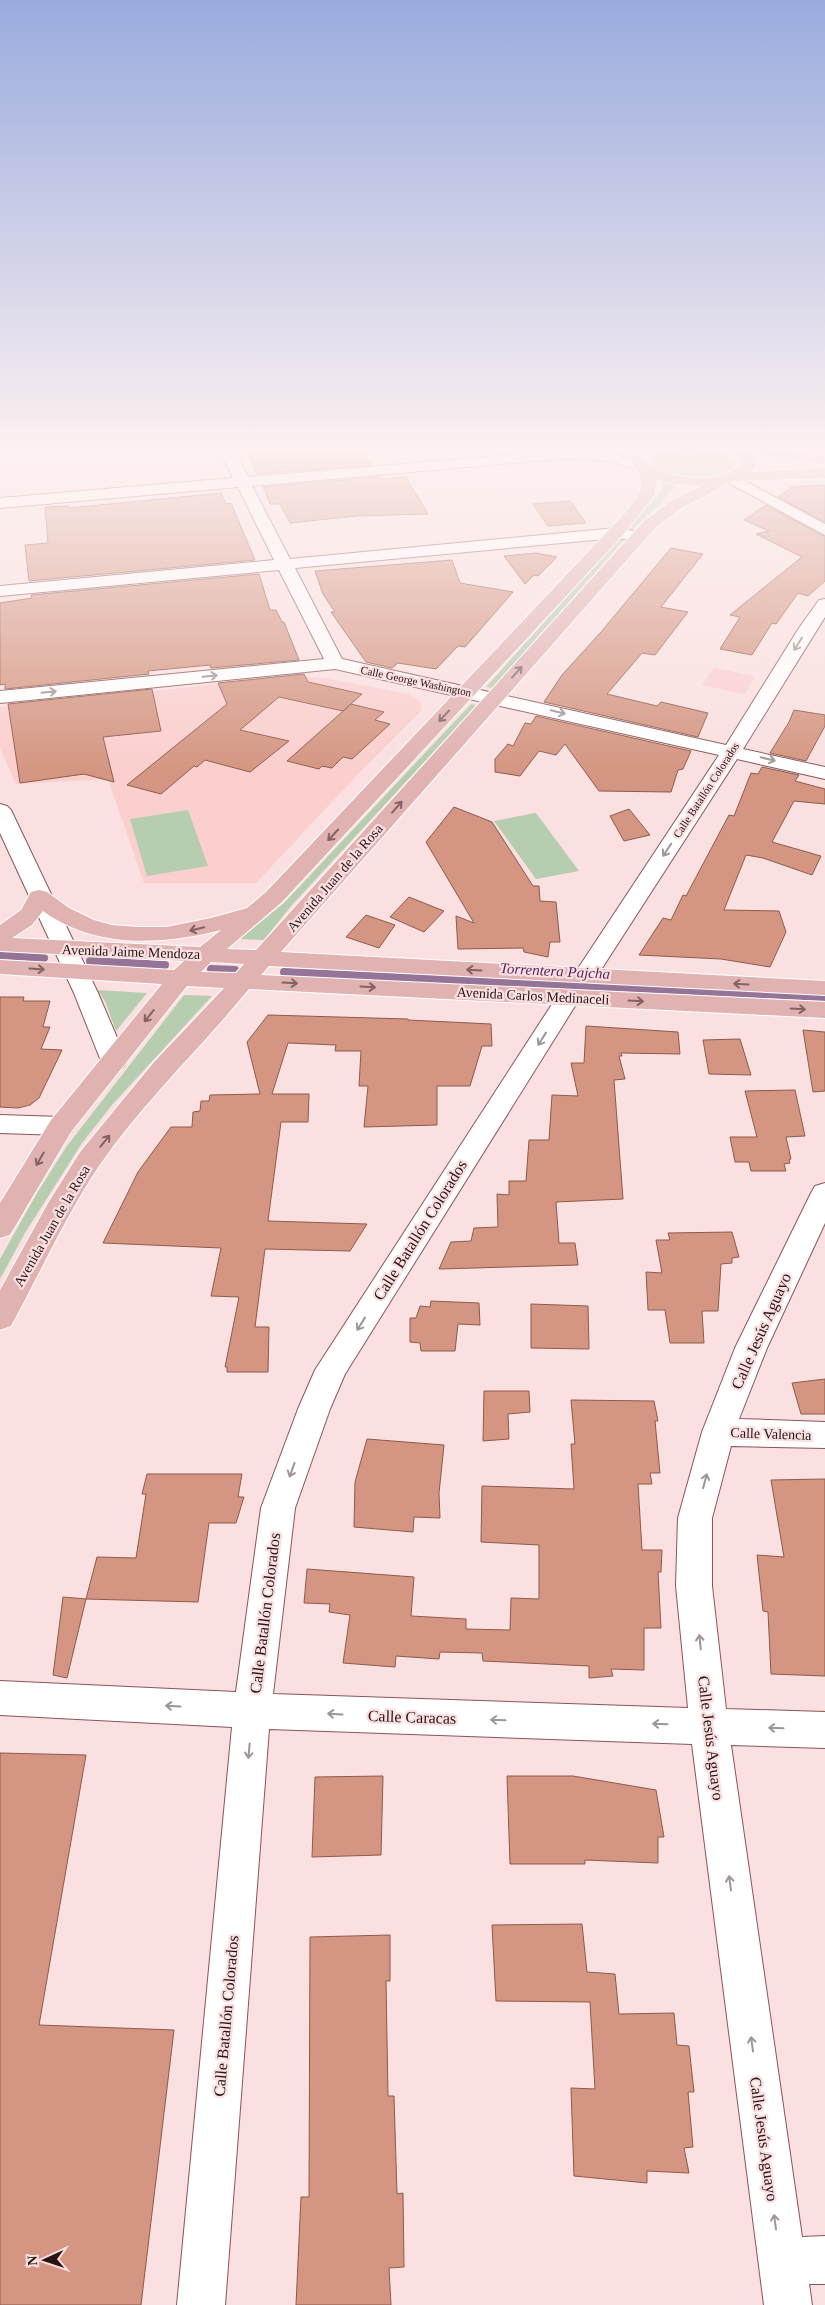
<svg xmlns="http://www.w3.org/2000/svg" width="825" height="2305" viewBox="0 0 825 2305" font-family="Georgia,serif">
<rect width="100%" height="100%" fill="#fae0e0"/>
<path fill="#facfce" d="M714 668 755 676 745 694 702 685Z
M297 676 326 678 408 694 419 700 422 706 420 712 360 772 256 883H144L108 779 16 784 0 748V707Z"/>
<path fill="#b6cdaf" d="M656 449C673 449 731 442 736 463 726 483 651 480 649 457Z
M663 483 676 484 660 504 632 530 627 529 662 491Z
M621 537 626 538 492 688 486 687Z
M471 704 477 705 291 906 264 940 240 939 285 902Z
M188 810 208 866 147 876 130 819Z
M535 813H536L579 871 536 879 494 821Z
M97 990 147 993 116 1031 105 1001Z
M184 995 212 996 112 1105 82 1143 25 1233 0 1279V1259L37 1193 67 1146Z"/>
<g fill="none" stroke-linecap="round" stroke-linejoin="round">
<path stroke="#967497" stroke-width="8" d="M0 955 44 958
M90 961 165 965
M211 969 235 970
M284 972 825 997"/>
</g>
<path fill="#d49682" stroke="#8d5b4a" d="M246 449H309L311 453 363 449 372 465 257 474Z
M379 477 381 479 406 477 428 514 357 516 290 523 280 504H270L263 487Z
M825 485V522L778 497 792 487Z
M221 493 226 504 231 503 255 560 29 581 25 545 48 543 45 507 69 506V508Z
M570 501 586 523 548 526 533 504Z
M766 505 825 537V581L808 596 798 593 776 624 772 623 752 655 720 649 740 617 730 615 802 557 756 534 769 531 744 520Z
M671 548 703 554 661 607 688 612 655 655 642 653 607 694 657 706 661 702 708 713 698 737 544 702 562 675 601 632Z
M536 553 557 557 538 576 534 575 525 584 504 556Z
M452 560 460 583 513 592 465 647 458 646 436 669 398 663 392 668 366 662 331 612H335L323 594 315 571Z
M259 574 270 610H276L282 622H284L299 660 211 668 210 665 148 671 149 674 5 689V684L0 685V603L32 598 31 595Z
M304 674 308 682 362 694 343 711 279 697 240 730 289 741 250 772 205 760 197 767 194 766 161 794 127 785 227 704 218 683Z
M152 689 161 731 103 737 114 782 84 774 20 783 8 704Z
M351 704 384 712 375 720 390 724 352 759 343 757 332 768 322 766 319 769 287 761Z
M794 710 825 715V726L806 761 770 753 789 722Z
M536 716 691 751 683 769 678 770 671 792 599 791 565 744 556 755 539 751 520 776 495 772V759L508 744 513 746 525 723 531 724Z
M762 767 799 775 795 781 825 789V804L794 801 772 842 821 856 812 875 763 858 746 855 724 910 779 911 786 932 770 967 721 959 639 955 663 918 671 920 683 895 686 896 729 815 734 816 751 773 758 774Z
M454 807 492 822 533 886H539L540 901 556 902 560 942H550L548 957 524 952 523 948 458 949 456 916 474 923 426 842Z
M629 809 650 835 624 841 610 816Z
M409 897 444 911 424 932 390 917Z
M366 915 395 925 379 948 346 937Z
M0 997H24L23 1001H50L43 1027H50L41 1049 62 1050 39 1098 30 1105 18 1108 0 1107Z
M268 1015 408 1019V1020L491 1024 492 1046H482L470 1086H437V1125L364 1127 368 1086H359L361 1051H335L336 1045 288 1043 272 1094H309L308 1122H281L268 1221 367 1224 350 1251 265 1249 255 1327H269L268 1372H227V1367H225L239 1297 211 1296 221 1248 103 1243 138 1172 171 1127H192L193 1112 200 1111 201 1101H209L210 1095 260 1094 247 1042Z
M586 1026 678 1032 680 1054 621 1053 622 1056H619L625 1079 614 1080 623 1199 556 1202 559 1243H575L578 1265 439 1269 451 1242 471 1241 474 1228 498 1227 497 1194 509 1195V1181H526L529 1140H549L552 1095 578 1096 571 1063H584Z
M803 1030 825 1032V1091L813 1092Z
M740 1039 751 1075 709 1074 703 1040Z
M795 1090 805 1136 786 1137 791 1159 789 1160 790 1163 784 1164 786 1171H751L749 1162H735L730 1137H757L745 1091Z
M732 1232 739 1257 732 1258V1263L721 1264 718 1311H702L704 1343H670L665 1310H648L646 1272 662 1273 656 1240H670L668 1233Z
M431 1301 479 1303 480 1325 458 1324 455 1351H421L420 1343 410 1342V1318H416L420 1306 430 1307Z
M531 1304 588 1306 589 1349 531 1348Z
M825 1379V1414H801L792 1383Z
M484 1391H529L530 1412 508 1414 509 1439 483 1441Z
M571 1400 654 1401 658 1421H655L660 1473H650L652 1484H638L642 1550H662L661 1572H658L661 1628H644V1670L611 1669 613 1676 589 1678V1666L483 1661 482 1653 440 1652 439 1659 396 1656 395 1667 343 1663 350 1615 329 1612 330 1604 304 1603 307 1569 414 1577 411 1616 466 1619V1629L510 1630 511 1598 539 1599V1545L481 1542 482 1486 574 1489 571 1444H575Z
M367 1439 444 1445 439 1493 440 1518 414 1517 413 1532 354 1527 355 1482Z
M147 1474H242L238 1497H244L236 1523H209L198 1602 86 1599 97 1557 136 1558 146 1494H142Z
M825 1479V1676L771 1674 768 1612 763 1611 757 1555 784 1557 771 1480Z
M63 1597 86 1599 67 1678 53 1675Z
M0 1753 86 1755 39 2025 174 2030 141 2305H0Z
M383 1776 381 1855 312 1857 315 1777Z
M507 1776H573L656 1790 664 1837H658V1863L585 1860V1864H510Z
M582 1924 587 1972 615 1974 619 2014 674 2013 677 2045 689 2046 694 2092H688L693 2147 684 2148 689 2173 647 2171V2183L574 2176 571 2088 595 2089 590 2002 496 2001 492 1925Z
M390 1935V1981H386L388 2096H394L397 2194 403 2193 404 2267 389 2268 391 2305H296L301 2197H309L310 1937Z"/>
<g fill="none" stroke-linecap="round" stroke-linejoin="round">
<defs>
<path id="minor" d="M219 449H234L248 477 569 450 609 453 645 462 647 465 640 469 609 461 569 458 252 486 290 559 616 528 645 533 647 536 645 539 639 541 616 538 295 568 342 659 726 745 799 628 819 600 825 599V617L743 749 825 767V779L737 759 597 976 594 981 585 983 576 981 573 976 719 755 335 669 0 703V691L324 659 279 570 0 596V586L274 560 238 487 0 508V498L233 478Z
M730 473 825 524V535L725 481 722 478 725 475Z
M0 804 7 806 11 810 98 993 127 1061 123 1067 114 1069 105 1067 101 1061 74 993 0 833Z
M568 990 577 993 580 998 345 1374 330 1409 295 1508 273 1694 688 1708 676 1586 678 1518 702 1432 735 1348 811 1193 815 1186 825 1183V1223L767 1348 739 1419 825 1422V1448L731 1446 712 1518V1586L726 1709 825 1712V1748L731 1745 802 2237 825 2236V2284H809L812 2305H764L692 1744 269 1729 225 2305H177L232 1727 0 1715V1681L236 1692 261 1508 298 1409 315 1370 556 998 559 993Z
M0 1115 61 1117 71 1120 75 1126 71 1132 61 1135 0 1133Z"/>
<path id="major" d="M729 449H780L825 457V463L821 464 751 454 755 459 756 466 751 472 825 468V478L733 481 724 484 709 494 683 507 656 527 281 952 825 981V995L269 966 261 975 825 1002V1018L249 989C200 1049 143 1102 99 1166 65 1217 40 1273 11 1326L0 1330V1290L48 1203 80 1152 154 1062 224 988 187 986 71 1132 10 1235 0 1238V1203L51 1120 162 984 0 974V960L174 970 184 961 0 951V925L21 910 31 892 39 890 47 892 69 908 94 920 112 925 138 927H166L211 918 247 908 266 892 625 513C644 490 647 484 630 459L632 456H642C663 480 717 487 741 465V460ZM657 479 673 484 701 486 671 501 644 521 256 950 227 949 282 902 622 536 654 496ZM43 911C95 949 162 945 221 930L200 947 12 938 32 925ZM211 962 244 964 236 973 201 972Z"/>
</defs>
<use href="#minor" stroke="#8b5556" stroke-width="2"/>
<use href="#major" stroke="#fff" stroke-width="2"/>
<use href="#minor" fill="#fff" fill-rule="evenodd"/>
<use href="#major" fill="#e0b2b2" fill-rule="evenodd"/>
</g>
<defs><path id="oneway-shaft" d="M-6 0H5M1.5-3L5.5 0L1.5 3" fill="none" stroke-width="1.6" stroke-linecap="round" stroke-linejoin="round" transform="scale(1.25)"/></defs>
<g stroke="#9f9595">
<use href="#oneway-shaft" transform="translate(798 644) rotate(122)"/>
<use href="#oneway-shaft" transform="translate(210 676) rotate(-6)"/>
<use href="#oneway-shaft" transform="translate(49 692) rotate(-6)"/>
<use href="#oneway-shaft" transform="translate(558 712) rotate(13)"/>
<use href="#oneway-shaft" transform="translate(768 759) rotate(13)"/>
<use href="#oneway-shaft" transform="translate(667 850) rotate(123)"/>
<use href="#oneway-shaft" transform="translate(542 1039) rotate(122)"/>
<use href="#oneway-shaft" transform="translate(361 1324) rotate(122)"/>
<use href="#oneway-shaft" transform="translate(292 1470) rotate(110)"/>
<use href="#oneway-shaft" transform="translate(705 1481) rotate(-75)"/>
<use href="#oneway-shaft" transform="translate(700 1642) rotate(-96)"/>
<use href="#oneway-shaft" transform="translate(173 1706) rotate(-177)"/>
<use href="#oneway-shaft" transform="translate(335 1714) rotate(-177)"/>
<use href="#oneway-shaft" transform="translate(498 1720) rotate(-178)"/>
<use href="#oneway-shaft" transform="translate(660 1724) rotate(-178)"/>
<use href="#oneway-shaft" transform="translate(776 1728) rotate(-178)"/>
<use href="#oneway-shaft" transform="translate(249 1751) rotate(95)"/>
<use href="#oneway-shaft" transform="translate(730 1883) rotate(-98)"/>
<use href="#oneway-shaft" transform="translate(752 2044) rotate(-98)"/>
<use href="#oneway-shaft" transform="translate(775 2222) rotate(-98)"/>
</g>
<g stroke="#846263">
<use href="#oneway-shaft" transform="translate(517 672) rotate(-48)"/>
<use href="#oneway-shaft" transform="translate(444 716) rotate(133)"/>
<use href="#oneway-shaft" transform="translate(397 807) rotate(-49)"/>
<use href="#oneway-shaft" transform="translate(333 835) rotate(133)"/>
<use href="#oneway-shaft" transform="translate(197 929) rotate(167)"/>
<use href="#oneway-shaft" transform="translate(37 969) rotate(4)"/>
<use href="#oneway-shaft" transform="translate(474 970) rotate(-177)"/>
<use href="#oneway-shaft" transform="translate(290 983) rotate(3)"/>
<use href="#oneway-shaft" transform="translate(741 984) rotate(-177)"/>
<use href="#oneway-shaft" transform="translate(368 987) rotate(3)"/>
<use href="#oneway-shaft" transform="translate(636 1001) rotate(3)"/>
<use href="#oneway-shaft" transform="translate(798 1009) rotate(3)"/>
<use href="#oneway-shaft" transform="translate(149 1016) rotate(129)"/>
<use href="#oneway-shaft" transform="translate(105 1141) rotate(-51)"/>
<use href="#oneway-shaft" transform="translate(40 1159) rotate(120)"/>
</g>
<linearGradient id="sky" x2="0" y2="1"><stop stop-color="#99abde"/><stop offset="0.58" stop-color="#fdf1f1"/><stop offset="1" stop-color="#fdf1f1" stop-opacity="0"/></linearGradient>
<rect width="825" height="772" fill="url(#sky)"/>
<g text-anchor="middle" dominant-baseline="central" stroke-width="4.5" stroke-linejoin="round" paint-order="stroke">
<g font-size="11" fill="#291314" stroke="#fae0e0">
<text transform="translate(416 681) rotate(12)">Calle George Washington</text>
<text transform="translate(706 790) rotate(-57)">Calle Batallón Colorados</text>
</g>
<g font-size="14" fill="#291314" stroke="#fae0e0">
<text transform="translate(335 878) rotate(-49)">Avenida Juan de la Rosa</text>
<text transform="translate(131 952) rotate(2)">Avenida Jaime Mendoza</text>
<text transform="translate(533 996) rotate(3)">Avenida Carlos Medinaceli</text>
<text transform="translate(52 1226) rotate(-60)">Avenida Juan de la Rosa</text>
<text transform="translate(771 1434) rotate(2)">Calle Valencia</text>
</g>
<g font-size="15" font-style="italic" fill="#562762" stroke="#fae0e0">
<text transform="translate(555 971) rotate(3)">Torrentera Pajcha</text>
</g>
<g font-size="16" fill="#291314" stroke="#fae0e0">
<text transform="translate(420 1230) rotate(-58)">Calle Batallón Colorados</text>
<text transform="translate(761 1331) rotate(-66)">Calle Jesús Aguayo</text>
<text transform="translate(265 1613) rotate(-83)">Calle Batallón Colorados</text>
<text transform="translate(412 1717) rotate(2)">Calle Caracas</text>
<text transform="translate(711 1738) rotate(83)">Calle Jesús Aguayo</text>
<text transform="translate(226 2016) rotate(-85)">Calle Batallón Colorados</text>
<text transform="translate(764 2139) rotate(82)">Calle Jesús Aguayo</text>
</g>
</g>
<g transform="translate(45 2260) rotate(267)" stroke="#fae0e0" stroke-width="4" paint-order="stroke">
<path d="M0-4L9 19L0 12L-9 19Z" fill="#291314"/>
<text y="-8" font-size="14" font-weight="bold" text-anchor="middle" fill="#291314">N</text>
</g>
</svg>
